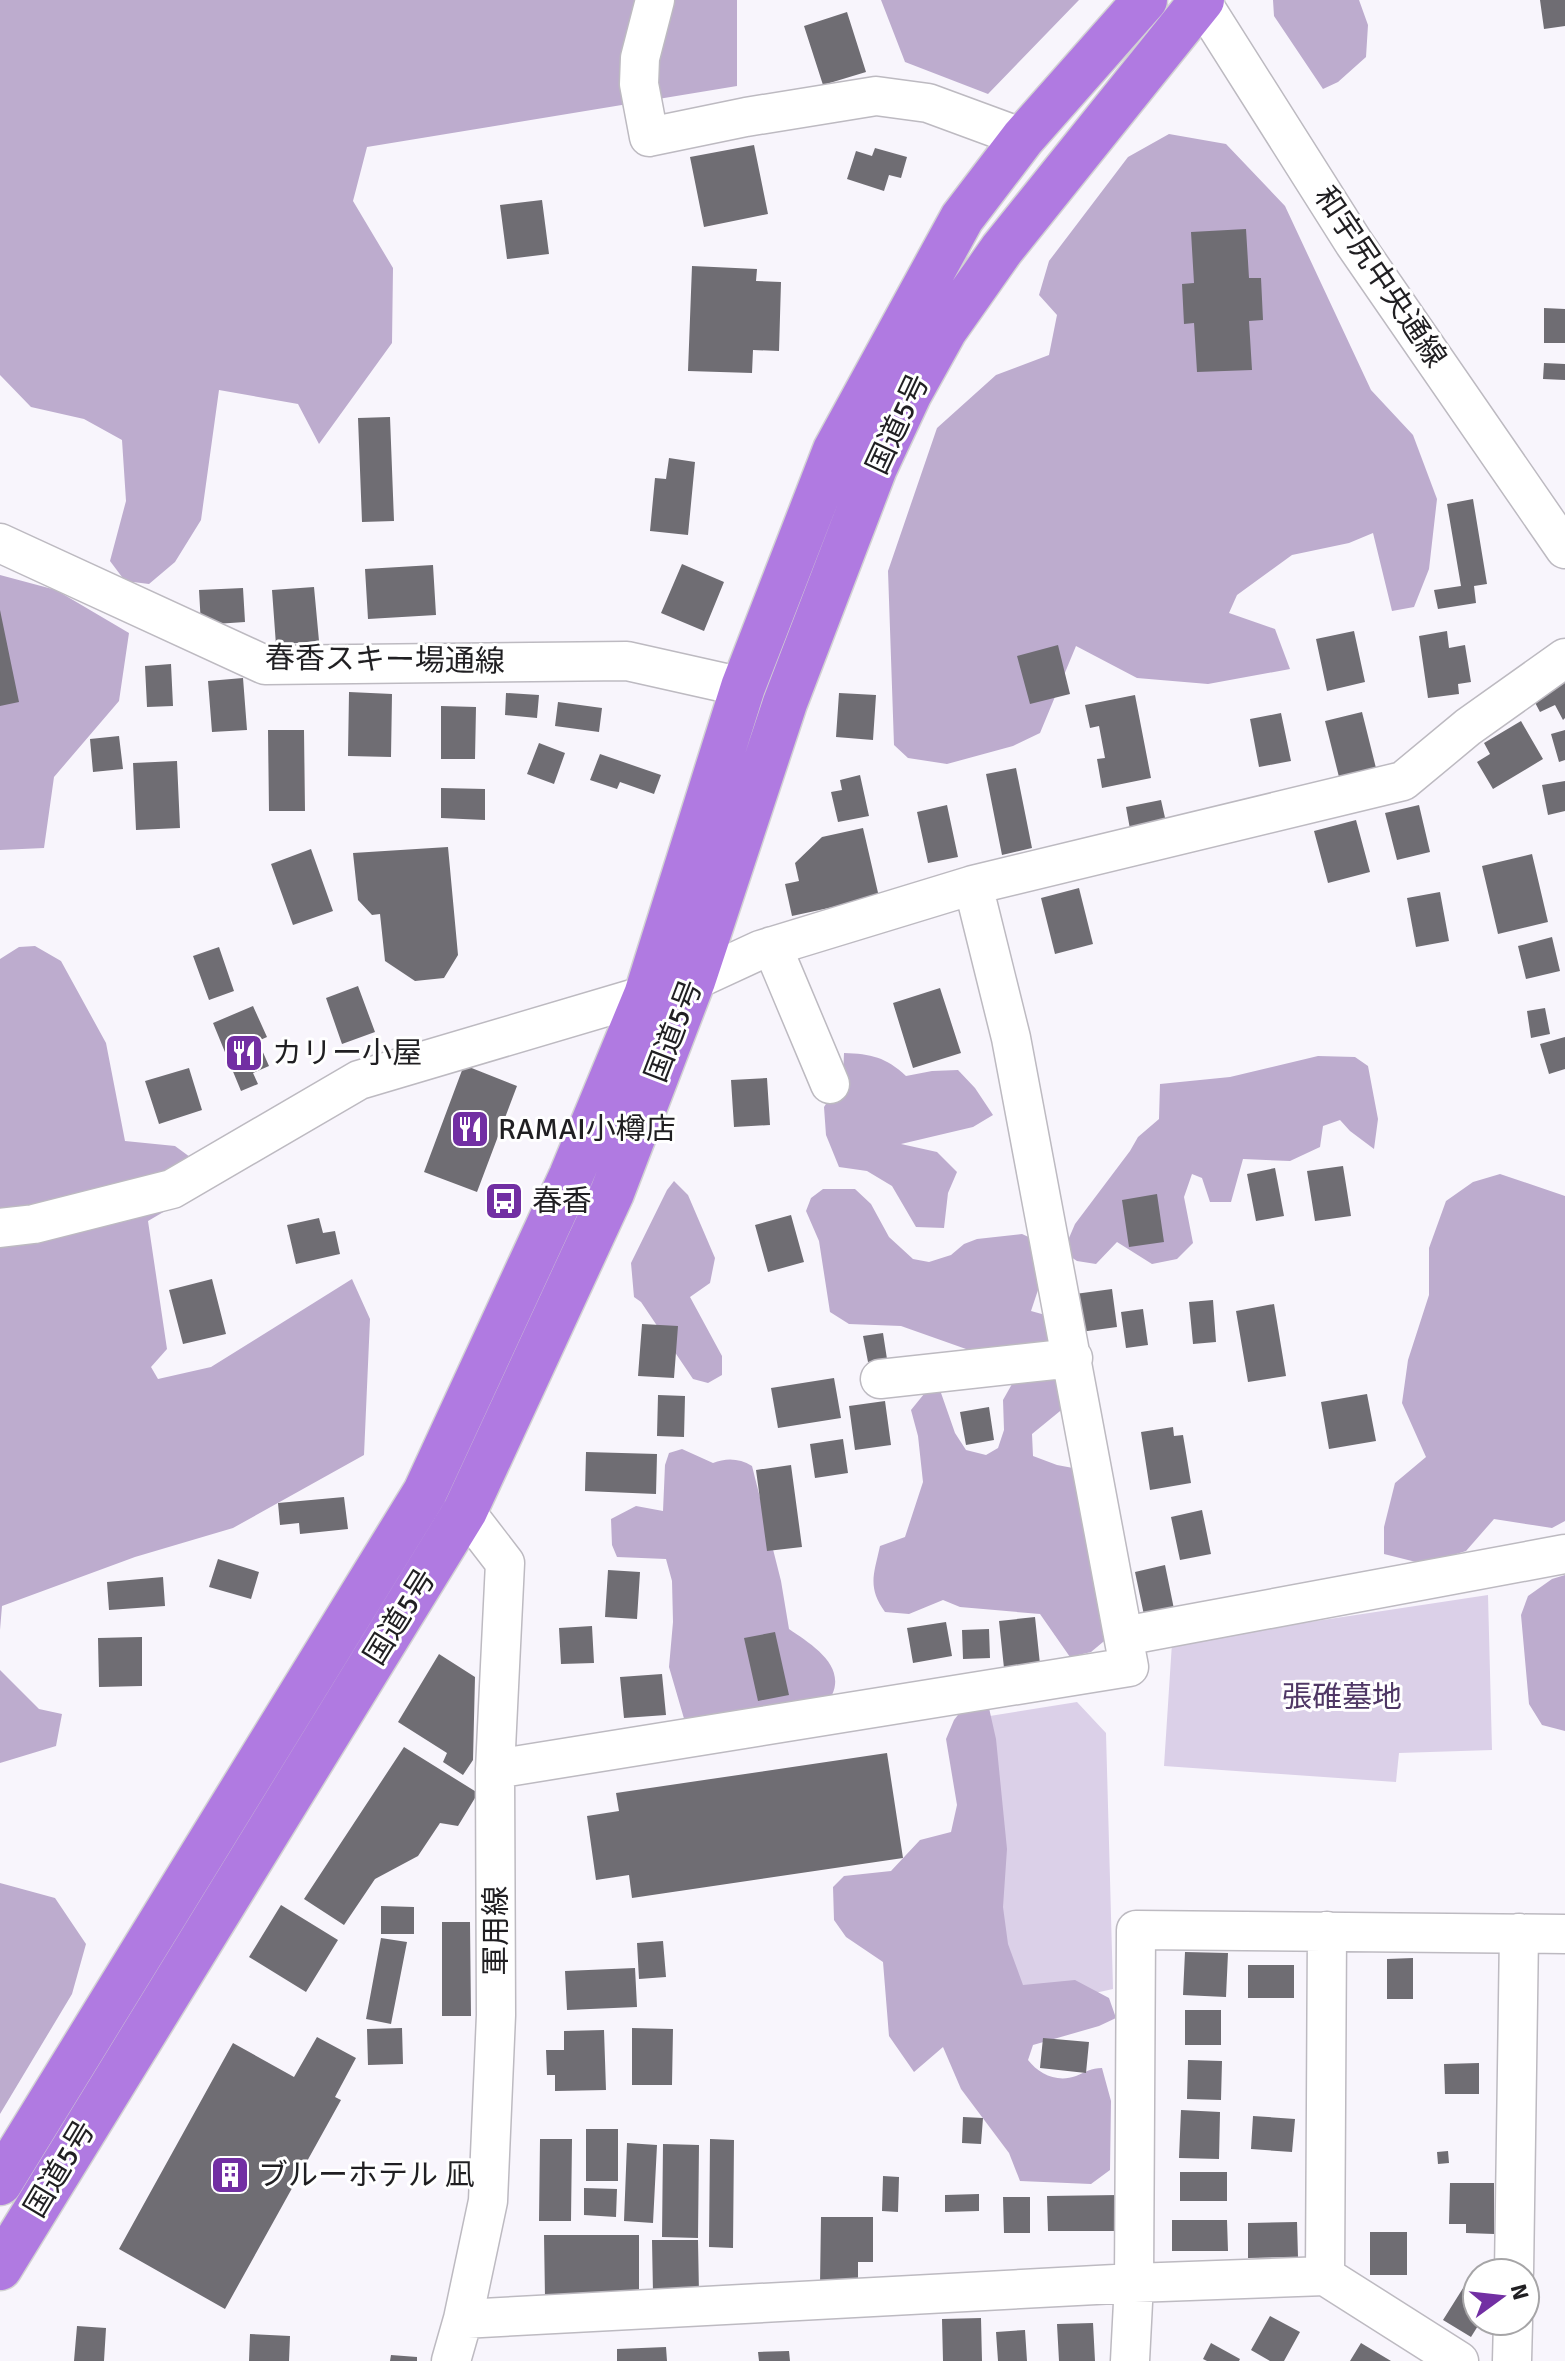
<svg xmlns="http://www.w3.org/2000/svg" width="1565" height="2361" viewBox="0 0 1565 2361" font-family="Signika,'Noto Sans JP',sans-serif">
<rect width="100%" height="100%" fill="#f8f5fc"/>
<path fill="#dbd0e8" d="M1488 1595 1492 1750 1399 1753 1396 1782 1164 1766 1172 1643Z
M1077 1702 1106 1733 1113 1989 996 2015 971 1719Z"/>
<path fill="#bdacce" d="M0 0H737V86L367 147 353 201 393 268 392 343 319 444 298 404 219 390 201 520 175 562 149 584 125 581 110 561 126 501 122 440 84 419 31 407 0 375Z
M881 0H1079L988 94 905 62Z
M1273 0H1359L1368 25 1366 57 1338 82 1323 89 1274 16Z
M1169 134 1226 144 1285 206 1371 390 1413 435 1437 499 1429 569 1414 607 1392 611 1373 533 1349 543 1292 555 1237 595 1229 613 1275 629 1290 669 1208 684 1137 678 1076 646 1040 733 1013 746 947 764 908 758 894 745 888 571 937 428 996 375 1049 355 1057 315 1039 295 1049 261 1128 157Z
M0 575 56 590 129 633 119 701 54 777 44 848 0 850Z
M35 946 61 961 106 1043 125 1141 175 1146 220 1179 148 1221 167 1349 151 1367 158 1379 211 1367 352 1279 370 1319 364 1455 233 1528 135 1557 2 1606 0 1630V959L19 947Z
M844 1053C871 1054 886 1057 906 1076L932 1071 958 1070 975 1088 993 1115 973 1127 901 1144 937 1152 957 1172 948 1193 944 1228 916 1227 892 1186 867 1171 839 1167 826 1135 824 1107 843 1078Z
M1318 1056 1355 1057 1368 1066 1378 1119 1374 1149 1350 1131 1340 1120 1323 1126 1320 1147 1290 1161 1243 1159 1231 1202H1210L1202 1178 1192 1174 1184 1197 1193 1243 1177 1259 1152 1264 1117 1242 1096 1264 1077 1261 1068 1255 1069 1238 1075 1224 1130 1151 1138 1137 1159 1119 1160 1084 1230 1077Z
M1500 1174 1565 1196V1521L1552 1528 1494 1519 1466 1551 1424 1564 1384 1554V1527L1395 1483 1426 1457 1402 1403 1408 1360 1429 1295V1248L1446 1201 1473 1182Z
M674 1181 688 1195 715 1258 710 1283 690 1297 722 1356V1375L708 1383 693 1379 641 1302 634 1297 631 1263 667 1190Z
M823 1189H855L871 1204 889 1237 913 1259 929 1262 951 1255 964 1244 977 1239 1022 1234 1033 1239 1044 1272 1031 1311 1049 1316 1053 1349 983 1355 901 1326 849 1324 830 1312 819 1241 806 1211 811 1198Z
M1062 1373 1065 1407 1032 1434 1033 1456 1057 1465 1073 1468 1109 1637 1091 1652 1070 1657 1040 1614 960 1607 943 1600 909 1614 885 1612C867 1587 874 1574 880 1546L905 1537 923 1482 918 1436 911 1410 924 1394 940 1390 955 1433 966 1450 986 1455 998 1448 1004 1430 1003 1400 1012 1384Z
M682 1449 713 1463C726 1458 739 1458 752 1466L781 1581 789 1629C811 1644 846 1665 832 1695L711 1721 685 1722 669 1667 673 1622 672 1581 666 1559 617 1557 612 1545 611 1519 636 1506 663 1511 665 1465 669 1453Z
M1565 1575V1731L1542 1725 1529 1704 1521 1615 1528 1596 1552 1579Z
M0 1670 39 1709 62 1714 56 1746 0 1763Z
M989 1708 996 1739 1007 1849 1003 1907 1008 1944 1023 1985 1075 1980 1109 1998 1116 2018 1099 2026 1033 2045 1028 2060C1039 2074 1057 2083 1076 2076 1086 2072 1091 2068 1102 2068L1111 2101 1110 2170 1091 2184 1020 2181 1009 2153 961 2089 943 2047 914 2072 889 2036 883 1962 846 1937 834 1920 833 1887 844 1876 891 1871 920 1840 951 1832 957 1805 946 1739 954 1720 961 1711Z
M0 1883 55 1898 86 1944 72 1994 0 2114Z"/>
<path fill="#6f6d73" d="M1540 0H1565V26L1544 29Z
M847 12 866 72 823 85 804 26Z
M754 145 768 214 704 227 690 157Z
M875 148 907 157 901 178 889 175 884 191 847 179 856 151 872 156Z
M542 200 549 254 507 259 500 205Z
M1246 229 1249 278H1261L1263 320 1249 321 1252 370 1197 372 1194 323 1184 324 1182 284 1194 283 1191 232Z
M692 266 757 269 756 281 781 282 779 351 753 350 752 373 688 371Z
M1544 308 1565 309V343H1544Z
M1544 363 1565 364V380L1543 379Z
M390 417 394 521 362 522 358 418Z
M669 458 695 462 688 535 650 531 655 478 666 479Z
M1473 499 1487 584 1474 586 1476 603 1438 609 1434 590 1461 586 1447 504Z
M682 564 724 582 704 631 661 613Z
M433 565 436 615 368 619 365 569Z
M314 587 319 641 276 645 272 590Z
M243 588 245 622 201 625 199 590Z
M0 610 19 702 0 706Z
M1354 631 1365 682 1327 691 1316 639Z
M1447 631 1449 648 1465 645 1471 682 1458 684 1459 694 1428 698 1419 636Z
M1058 645 1070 694 1030 704 1017 656Z
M171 664 173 706 147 707 145 666Z
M243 678 247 730 212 732 208 681Z
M1565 679V718L1563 720 1555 705 1540 712 1532 697Z
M349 692 392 694 391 757 348 756Z
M506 693 539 695 537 718 505 715Z
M839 693 876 695 873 740 836 737Z
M1135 695 1151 778 1102 788 1097 759 1105 758 1099 726 1090 728 1085 705Z
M558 702 602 708 599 732 555 726Z
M441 706 476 707 475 759H441Z
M1362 712 1377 772 1340 781 1325 721Z
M1281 713 1291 761 1259 767 1250 719Z
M1521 721 1543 759 1493 789 1477 762 1490 754 1484 743Z
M268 730H304L305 811H269Z
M1565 730V760L1559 762 1551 734Z
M119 736 123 769 93 772 90 739Z
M539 743 565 753 554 784 527 774Z
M600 754 661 775 654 794 620 782 617 789 590 780Z
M177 761 180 828 136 830 133 763Z
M1016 768 1032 848 1002 855 986 774Z
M860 775 869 816 838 822 831 792 842 790 840 780Z
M1565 781V811L1548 815 1542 785Z
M441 788 485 789V820L441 818Z
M1161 800 1166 822 1130 829 1126 807Z
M947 805 958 857 928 863 917 812Z
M1419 805 1430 852 1397 860 1385 813Z
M1356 820 1370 872 1328 883 1314 831Z
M863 828 879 897 792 916 785 884 799 881 795 863 822 837Z
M448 847 458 955 444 978 415 981 385 961 380 914 372 915 358 900 353 853Z
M311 849 333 911 293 925 271 864Z
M1532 854 1548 922 1498 934 1482 866Z
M1079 888 1093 944 1055 954 1041 898Z
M1440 892 1449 941 1416 947 1407 898Z
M1552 937 1560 971 1526 979 1518 946Z
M219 947 234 991 209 1000 193 956Z
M358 986 375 1032 342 1044 326 998Z
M940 988 961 1053 913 1068 893 1003Z
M253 1006 267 1037 258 1041 269 1066 253 1073 258 1084 241 1091 213 1023Z
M1545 1008 1550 1034 1531 1038 1527 1011Z
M1565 1037V1069L1549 1074 1540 1044Z
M464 1065 517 1086 477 1192 424 1172Z
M189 1068 202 1110 159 1124 145 1081Z
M767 1078 770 1125 734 1127 731 1080Z
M1343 1166 1351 1216 1315 1221 1307 1171Z
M1275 1168 1284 1216 1256 1221 1247 1174Z
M1157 1194 1164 1242 1129 1247 1122 1200Z
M791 1215 804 1262 768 1272 755 1225Z
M319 1218 323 1233 335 1231 340 1254 296 1264 287 1225Z
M212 1279 226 1334 183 1344 169 1290Z
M1112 1289 1117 1327 1080 1332 1075 1294Z
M1213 1300 1216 1342 1193 1344 1189 1302Z
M1274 1304 1286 1376 1248 1382 1236 1311Z
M1143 1309 1148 1345 1126 1348 1121 1312Z
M642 1324 678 1326 674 1378 638 1376Z
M883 1333 887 1359 868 1362 863 1336Z
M834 1378 841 1418 778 1428 771 1388Z
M1367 1394 1376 1441 1329 1449 1321 1402Z
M658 1395 685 1396 684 1437 657 1436Z
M885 1401 891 1445 855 1450 849 1406Z
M989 1407 994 1440 966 1445 960 1412Z
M1173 1427 1174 1436 1183 1435 1191 1483 1150 1490 1141 1432Z
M843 1439 848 1473 815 1478 810 1444Z
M586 1452 657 1454 656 1494 585 1491Z
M791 1465 802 1547 767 1551 756 1470Z
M344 1497 348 1529 300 1534 299 1523 280 1525 278 1503Z
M1202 1510 1211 1554 1180 1560 1171 1517Z
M218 1559 259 1572 251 1599 209 1587Z
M1165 1565 1174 1609 1144 1615 1135 1572Z
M608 1570 640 1572 637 1619 605 1617Z
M163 1577 165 1606 109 1610 107 1582Z
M1035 1617 1040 1664 1004 1668 999 1621Z
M946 1622 952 1656 913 1663 907 1628Z
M592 1626 594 1663 561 1664 559 1628Z
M989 1629 990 1658 963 1659 962 1630Z
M775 1632 789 1695 758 1701 744 1638Z
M142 1637V1686L99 1687 98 1638Z
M439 1654 475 1677 473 1760 463 1775 443 1762 447 1753 398 1722Z
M662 1674 666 1715 624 1718 620 1677Z
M404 1747 478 1793 458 1826 440 1823 418 1856 375 1879 344 1925 304 1899Z
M887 1753 903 1858 632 1898 629 1875 596 1880 587 1816 619 1811 616 1793Z
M281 1905 338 1940 306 1992 249 1957Z
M381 1906 414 1907V1934H381Z
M442 1922H470L471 2016H442Z
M381 1938 407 1942 391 2024 366 2019Z
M663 1941 666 1977 639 1979 637 1943Z
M1185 1952 1228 1953 1226 1997 1183 1995Z
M1413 1958V1999H1387V1959Z
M1248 1965H1294V1998H1248Z
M635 1968 637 2007 567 2010 565 1971Z
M1185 2010H1221V2045H1185Z
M402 2028 403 2064 368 2065 367 2029Z
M632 2028 673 2029 672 2085H632Z
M604 2030 606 2090 555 2091V2075H547L546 2050H564V2031Z
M317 2037 356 2058 335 2097 341 2100 225 2309 119 2249 233 2043 294 2077Z
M1043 2038 1089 2042 1086 2073 1040 2068Z
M1188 2060 1222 2061 1221 2100 1187 2099Z
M1479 2063V2094H1445L1444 2064Z
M1181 2110 1220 2112 1219 2159 1179 2158Z
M1253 2116 1295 2119 1292 2152 1251 2149Z
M963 2117 983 2118 981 2144 962 2143Z
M586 2129H618V2181H586Z
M540 2139H572L571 2221H539Z
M710 2139 734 2140 733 2248 709 2247Z
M627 2143 657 2145 653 2223 624 2221Z
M663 2144 699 2145 698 2238 662 2237Z
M1448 2151 1449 2163 1438 2164 1437 2152Z
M1180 2172H1227V2201H1180Z
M883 2176 899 2177 898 2212 882 2211Z
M1450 2183H1494V2234L1466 2233V2224H1449Z
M584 2188 617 2189 616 2217 584 2215Z
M979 2194V2211L945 2212V2195Z
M1119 2195V2231H1048L1047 2196Z
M1003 2197H1030V2233H1004Z
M821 2217H873V2262H858V2285H820Z
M1172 2220H1227L1228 2251H1172Z
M1297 2222 1298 2257 1248 2258V2223Z
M1370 2232H1407V2275H1370Z
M544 2235H639V2297H545Z
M652 2240H698L699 2293H653Z
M1470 2277 1477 2282V2321H1481L1471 2337 1443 2320Z
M1270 2316 1300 2332 1284 2361H1270L1251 2350Z
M981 2318 982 2361H943L942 2319Z
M1093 2323 1095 2361H1059L1057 2324Z
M77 2326 106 2328 104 2361H74Z
M1025 2330 1027 2361H998L996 2332Z
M250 2334 290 2336 289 2361H249Z
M1211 2343 1240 2359 1239 2361H1207L1203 2359Z
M1361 2343 1391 2361H1350Z
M666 2347 667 2361H617V2349Z
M789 2351 790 2361H759L758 2352Z
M391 2355 417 2357V2361H390Z"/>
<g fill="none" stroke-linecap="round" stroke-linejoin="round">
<defs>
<path id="minor" d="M655 0 640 58 639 84 649 137 746 117 876 96 928 103 1023 138
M1201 1 1354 243 1565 549
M0 543 265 665 627 661 743 687
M772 946 830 1084
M693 981 760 950 973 885 1403 781 1468 727 1565 658
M0 1228 34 1224 172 1189 359 1080 646 995
M880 1379 1073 1358
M1124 1636 1565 1554
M495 1769 1129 1667 1011 1038 973 885
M1514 2273 1519 1933
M1325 2276 1327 1931
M463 2319 1134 2283 1325 2276 1459 2361
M451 2361 463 2319 488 2201 496 2015 495 1769 505 1563 465 1511
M1130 2361 1134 2283 1136 1930 1565 1934
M1512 2361 1513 2321"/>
<path id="highway" d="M0 2183 425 1492 571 1176 646 995 743 687 835 450 962 218 1023 138 1145 0
M0 2268 465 1511 612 1193 693 981 785 703 875 468 910 393 945 330 1002 249 1202 0"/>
</defs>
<use href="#minor" stroke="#bdbac1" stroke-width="41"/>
<use href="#highway" stroke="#d2d2d3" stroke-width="47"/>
<use href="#minor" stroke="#fff" stroke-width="38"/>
<use href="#highway" stroke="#b07ae1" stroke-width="44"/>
</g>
<defs>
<symbol id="restaurant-square" viewBox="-11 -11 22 22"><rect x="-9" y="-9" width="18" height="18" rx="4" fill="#722fa3" stroke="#fff"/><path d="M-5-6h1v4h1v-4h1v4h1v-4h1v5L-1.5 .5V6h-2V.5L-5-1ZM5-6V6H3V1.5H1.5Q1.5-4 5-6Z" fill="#fff"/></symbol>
<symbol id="bus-square" viewBox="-11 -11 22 22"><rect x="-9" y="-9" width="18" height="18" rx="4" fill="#722fa3" stroke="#fff"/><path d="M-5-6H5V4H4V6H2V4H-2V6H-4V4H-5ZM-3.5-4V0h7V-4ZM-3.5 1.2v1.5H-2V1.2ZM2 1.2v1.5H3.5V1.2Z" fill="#fff"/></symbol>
<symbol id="building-square" viewBox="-11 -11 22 22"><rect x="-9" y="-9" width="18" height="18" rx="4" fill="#722fa3" stroke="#fff"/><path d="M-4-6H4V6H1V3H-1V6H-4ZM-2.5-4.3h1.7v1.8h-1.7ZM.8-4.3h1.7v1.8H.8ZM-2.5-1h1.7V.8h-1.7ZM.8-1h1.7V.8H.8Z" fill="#fff"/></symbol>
</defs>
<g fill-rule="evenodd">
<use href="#restaurant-square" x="222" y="1031" width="44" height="44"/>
<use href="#restaurant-square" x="448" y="1107" width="44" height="44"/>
<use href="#bus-square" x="482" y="1179" width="44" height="44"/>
<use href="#building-square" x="208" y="2153" width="44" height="44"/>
</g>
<g text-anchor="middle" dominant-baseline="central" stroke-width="6" stroke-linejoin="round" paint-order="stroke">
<g font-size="30" fill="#201f22" stroke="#fff">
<text transform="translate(1380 277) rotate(56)">和宇尻中央通線</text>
<text transform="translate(898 424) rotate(-65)">国道5号</text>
<text transform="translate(385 660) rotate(1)">春香スキー場通線</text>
<text transform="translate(674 1031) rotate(-69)">国道5号</text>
<text transform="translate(400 1617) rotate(-58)">国道5号</text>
<text transform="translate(496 1931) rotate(-90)">軍用線</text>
<text transform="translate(60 2169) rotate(-59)">国道5号</text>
</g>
<g font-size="30" fill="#201f22" stroke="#fff" text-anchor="start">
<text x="272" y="1053">カリー小屋</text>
<text x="498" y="1129">RAMAI小樽店</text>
<text x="532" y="1201">春香</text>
<text x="258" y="2175">ブルーホテル 凪</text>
</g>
<g font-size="30" fill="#4f3765" stroke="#fff">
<text x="1342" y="1697">張碓墓地</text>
</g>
</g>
<g transform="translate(1501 2297) rotate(75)"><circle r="38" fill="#ffffff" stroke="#a6a5a7" stroke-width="2"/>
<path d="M0-6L14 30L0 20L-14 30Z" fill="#722fa3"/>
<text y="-12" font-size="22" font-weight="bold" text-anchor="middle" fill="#201f22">N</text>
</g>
</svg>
